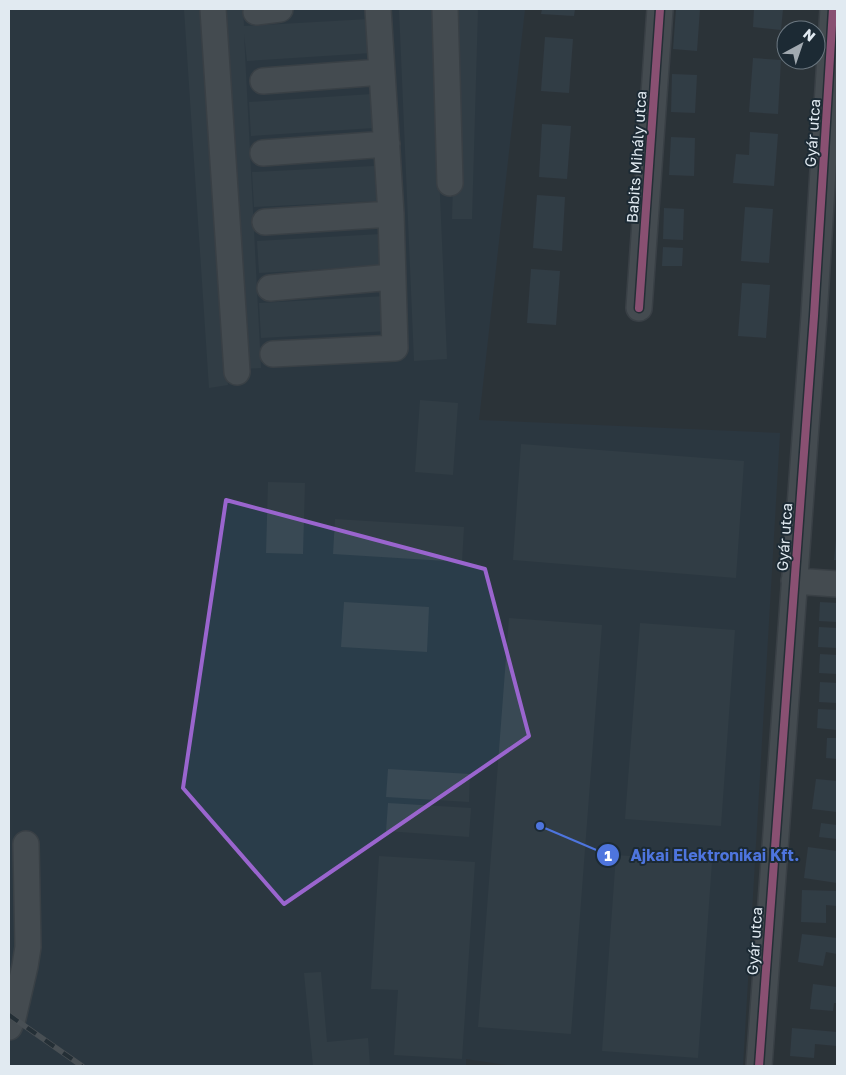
<svg xmlns="http://www.w3.org/2000/svg" width="846" height="1075" viewBox="0 0 846 1075" font-family="'Golos Text',sans-serif">
<rect width="100%" height="100%" fill="#2c3339"/>
<path fill="#2a3d4a" d="M9 9H525L479 420 780 433 743 1066H514L466 1059V1066H9Z"/>
<path fill="#394954" d="M184 9H203L228 385 209 388Z
M223 9H243L244 26 369 19 371 53 247 61 244 34 261 368 243 369Z
M399 9H432L447 359 414 361Z
M458 9H478L472 219H452Z
M542 9H575L574 16 541 14Z
M676 9H700L697 51 673 49Z
M754 9H783L781 30 753 27Z
M545 37 573 39 569 93 541 91Z
M753 58 781 60 778 114 749 112Z
M672 74 697 75 695 113 671 112Z
M372 94 374 128 251 136 249 102Z
M542 124 571 126 567 179 539 177Z
M750 132 778 134 774 186 733 183 736 154 749 155Z
M671 137 695 138 694 176 669 175Z
M374 166 377 201 254 207 252 172Z
M537 195 565 197 562 251 533 248Z
M745 207 773 209 769 263 741 261Z
M664 208 684 209 683 240 663 239Z
M381 234 383 266 259 273 257 241Z
M663 247 683 248 682 266H662Z
M531 269 560 271 556 325 527 323Z
M742 283 770 285 766 338 738 336Z
M386 296 388 331 261 338 259 303Z
M420 400 458 403 453 475 415 472Z
M521 444 744 461 736 578 513 560Z
M268 482 305 483 303 554 266 553Z
M335 519 464 527 462 562 333 554Z
M836 540H837V560H834Z
M344 602 429 607 427 652 341 647Z
M820 602 837 603V622L819 621Z
M509 618 602 625 571 1034 478 1027Z
M640 623 735 630 721 826 625 819Z
M819 627 837 628V648L818 647Z
M820 654 837 655V674L819 673Z
M820 682 837 683V703L819 702Z
M818 709 837 710V730L817 728Z
M827 738H837V759L826 758Z
M388 769 470 774 469 802 386 797Z
M816 779 837 781V812L812 809Z
M388 803 471 808 469 837 386 831Z
M821 823 837 825V839L819 837Z
M808 847 837 851V883L804 878Z
M616 855 712 862 698 1058 602 1051Z
M379 856 475 862 462 1059 394 1055 398 990 371 989Z
M802 890 837 891V906L826 905V923L801 922Z
M802 934 837 938V954L826 952 823 966 798 962Z
M321 972 327 1042 368 1038 370 1066H313L304 973Z
M813 984 837 987V1003H834L833 1011 810 1009Z
M792 1028 837 1032V1046L815 1044 814 1058 790 1056Z"/>
<g fill="none" stroke-linecap="round" stroke-linejoin="round">
<defs>
<path id="minor" d="M213 9 237 372
M445 9 450 183
M256 12 280 9
M263 81 382 72
M263 153 387 144
M265 222 391 214
M270 288 392 277
M639 308 660 9
M273 354 395 348 391 214 378 9
M794 581 837 584
M9 1027 13 1018 25 966 28 947 26 844
M759 1066 814 316 833 9"/>
</defs>
<use href="#minor" stroke="#4a5056" stroke-width="28"/>
<use href="#minor" stroke="#62696d" stroke-width="25"/>
<defs>
<path id="rail" d="M9 1015 82 1066"/>
</defs>
<use href="#rail" stroke="#6c7175" stroke-width="5.5"/>
<use href="#rail" stroke="#1c2a34" stroke-width="4" stroke-dasharray="11" stroke-linecap="butt"/>
<defs>
<path id="cycleway" d="M639 308 660 9
M759 1066 814 316 833 9"/>
</defs>
<use href="#cycleway" stroke="#1c2a34" stroke-width="11"/>
<use href="#cycleway" stroke="#fb73b8" stroke-width="8"/>
</g>
<path d="M0 0H846V1075H0ZM226 500 485 569 529 736 284 904 183 788Z" fill="#2c3339" fill-opacity=".55" fill-rule="evenodd"/>
<path fill="none" stroke="#9a65ce" stroke-width="4" stroke-linejoin="round" d="M226 500 485 569 529 736 284 904 183 788Z"/>
<g text-anchor="middle" dominant-baseline="central" stroke-width="4" stroke-linejoin="round" paint-order="stroke">
<g font-size="15" fill="#e1eaf1" stroke="#1c2a34">
<text transform="translate(812 133) rotate(-86)">Gyár utca</text>
<text transform="translate(636 157) rotate(-86)">Babits Mihály utca</text>
<text transform="translate(784 537) rotate(-86)">Gyár utca</text>
<text transform="translate(754 941) rotate(-86)">Gyár utca</text>
</g>
</g>
<path fill="none" stroke="#4e75de" stroke-width="2" d="M540 826L608 855"/>
<g fill="#4e75de" stroke="#1c2a34" stroke-width="2">
<circle cx="540" cy="826" r="5"/>
<circle cx="608" cy="855" r="12"/>
</g>
<g font-size="15" text-anchor="middle" font-weight="bold" fill="#fff">
<text x="608" y="861">1</text>
</g>
<g font-size="16" text-anchor="middle" font-weight="bold" fill="#4e75de" stroke="#1c2a34" stroke-width="4" stroke-linejoin="round" paint-order="stroke">
<text x="715" y="861">Ajkai Elektronikai Kft.</text>
</g>
<rect width="846" height="1075" fill="none" stroke="#e1eaf1" stroke-width="20"/>
<g transform="translate(801 45) rotate(40)"><circle r="24" fill="#1c2a34" stroke="#6b7780"/>
<path d="M0-4L9 19L0 12L-9 19Z" fill="#a2aab1"/>
<text y="-8" font-size="14" font-weight="bold" text-anchor="middle" fill="#e1eaf1">N</text>
</g>
</svg>
